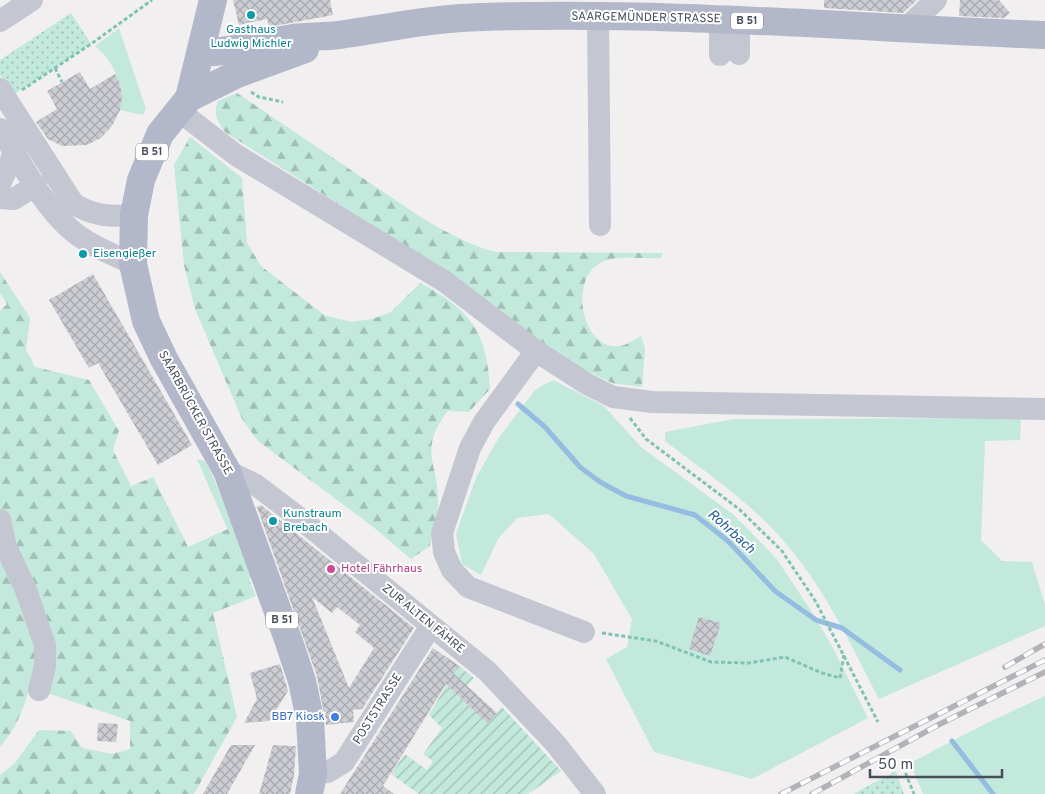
<svg xmlns="http://www.w3.org/2000/svg" width="1045" height="794" viewBox="0 0 1045 794" font-family="Overpass,sans-serif">
<defs>
<pattern id="forest-firs" width="22" height="20" patternUnits="userSpaceOnUse" patternTransform="scale(1.25)"><rect width="22" height="20" fill="#c3e9dc"/><path d="M5 1l3.5 6h-7zM16 11l3.5 6h-7z" fill="#a0bfb5"/></pattern>
<pattern id="park-dots" width="8" height="8" patternUnits="userSpaceOnUse" patternTransform="scale(1.25)"><rect width="8" height="8" fill="#c3e9dc"/><path d="M2 2h.1M6 6h.1" fill="none" stroke="#a0bfb5" stroke-width="1.8" stroke-linecap="round"/></pattern>
<pattern id="garden-furrows" width="10" height="10" patternUnits="userSpaceOnUse" patternTransform="scale(1.25)"><rect width="10" height="10" fill="#c3e9dc"/><path d="M-1 1l2-2M0 10L10 0M9 11l2-2" fill="none" stroke="#a0bfb5"/></pattern>
<pattern id="building-cross-hatch" width="8" height="8" patternUnits="userSpaceOnUse" patternTransform="scale(1.25)"><rect width="8" height="8" fill="#cccdd3"/><path d="M0 0l8 8M0 8l8-8" fill="none" stroke="#a8a9ae"/></pattern>
</defs>
<rect width="100%" height="100%" fill="#f1efef"/>
<path fill="#c3e9dc" d="M119 28 146 109 143 115 120 110C124 86 114 61 95 46Z
M553 380 604 406 641 447 734 515 776 558 808 606 832 646 868 718 752 779 654 752 606 659 627 647 632 619 594 554 549 514 517 518 498 539 481 575 462 564 456 534 476 478 498 439 535 390Z
M1021 418 1020 440 985 441 981 540 1002 561 1032 562 1045 605V626L879 699C852 647 826 590 787 545 753 504 708 474 665 441V432L734 419Z
M197 459 205 461 212 474 253 577 249 579Z
M1045 696V794H923L910 763 985 724Z"/>
<path fill="url(#forest-firs)" d="M237 93 422 218C446 232 470 246 497 252L663 253 661 258C644 259 623 256 607 260 566 272 580 352 620 346 627 345 635 339 641 336L645 348 642 387 612 383 580 368 340 205 225 132C217 121 213 113 218 101Z
M190 137 242 178 247 243 261 266 324 315 351 322 372 319 391 312 420 283C470 309 487 331 490 389L469 412 448 411C417 450 439 463 438 504 438 517 432 532 430 546L411 559 372 526 258 441 242 419 195 309 184 265 174 165Z
M0 272 30 318 26 350 35 367 89 380 119 431 113 450 131 486 153 477 188 547 228 529 256 596 213 613 237 717 194 794H0V775L14 764 39 730 71 731 82 748 112 754 130 749V721L30 687C23 710 16 729 0 747V311L7 304 0 293Z"/>
<path fill="url(#park-dots)" d="M71 13 91 44 13 95 0 75V60Z
M896 771 904 794H853Z"/>
<path fill="url(#garden-furrows)" d="M458 665 474 678 458 695 487 723 502 707 561 771 528 794H419L391 774 405 754 427 770 433 761 423 754 442 728 429 715Z"/>
<g fill="none" stroke-linecap="round" stroke-linejoin="round">
<path stroke="#95bce1" stroke-width="5" d="M518 404 545 427 580 467 600 482 626 496 695 515 728 541 775 591 816 620 842 628 900 670
M952 741 993 794"/>
</g>
<path fill="url(#building-cross-hatch)" fill-rule="evenodd" d="M233 0H330L333 15 269 27 267 19 239 25Z
M824 0H917L903 13 824 8Z
M960 0H999L1010 13 1004 18 959 16Z
M80 72 90 89 115 74 120 84 122 98 120 110 112 126 101 138 87 145 62 146 48 139 36 122 57 109 47 91Z
M93 274 192 445 158 465 98 363 89 368 49 300Z
M261 505 414 628 362 709 353 710 354 722 326 725 317 676 257 507ZM312 597 332 613 337 607 360 625 355 632 374 648 349 688Z
M699 617 721 623 710 656 689 649Z
M433 648 458 665 453 673 497 713 487 723 446 684 383 786 394 794H340Z
M280 664 288 691 269 721 244 723 257 699 250 673Z
M98 723 118 724 116 742 97 741Z
M231 745H255L227 794H203Z
M273 745 296 746 294 775 290 794H259Z"/>
<g fill="none" stroke-linecap="round" stroke-linejoin="round">
<path stroke="#7fc3b4" stroke-width="3" stroke-dasharray="4 2.5" stroke-linecap="butt" d="M55 68 62 82
M22 90 91 44 152 0
M251 92 259 97 283 102
M630 418 646 439 739 509 782 551 816 602 878 722
M602 633 656 641 711 662 749 663 785 657 822 673 840 678 844 655
M903 767 914 794"/>
<path stroke="#c4c7d2" stroke-width="22" d="M598 16 600 225
M720 20V55
M739 20V54
M0 21 32 0
M904 30 936 0
M0 89 73 203C92 216 111 217 134 215
M179 111 236 155 444 281 536 351 587 384 613 397 652 402 1045 409
M0 129C20 160 41 203 69 228 86 244 112 254 133 264
M0 184 15 151
M0 198 14 199 36 185
M536 351 484 422 470 448 442 533 444 552 452 570 468 587 584 632
M227 471 256 485 293 513 487 671 555 743 595 794
M0 520 6 547 26 590 45 645V666L39 690
M313 774 328 772 344 762 431 626"/>
<path stroke="#b2b7ca" stroke-width="28" d="M213 0 189 98 160 134 141 180 134 215 133 264 146 321 164 359 227 471 289 642 302 681 310 719 313 774 309 794
M200 53C232 52 262 43 293 38 308 36 324 37 339 35 388 28 434 18 483 17 670 11 858 28 1045 35
M189 98 237 74 305 49"/>
<defs>
<path id="rail" d="M1005 667 1045 644
M781 794 1045 660
M812 794 940 724 1045 672"/>
</defs>
<use href="#rail" stroke="#b2b2b8" stroke-width="5.5"/>
<use href="#rail" stroke="#fff" stroke-width="4" stroke-dasharray="11" stroke-linecap="butt"/>
</g>
<g fill="#0f9aa8" stroke="#fff" stroke-width="2">
<circle cx="251" cy="15" r="5"/>
<circle cx="83" cy="254" r="5"/>
<circle cx="273" cy="521" r="5"/>
</g>
<circle fill="#d1479c" stroke="#fff" stroke-width="2" cx="331" cy="569" r="5"/>
<circle fill="#3f7fe0" stroke="#fff" stroke-width="2" cx="335" cy="717" r="5"/>
<g text-anchor="middle" dominant-baseline="central" stroke-width="4" stroke-linejoin="round" paint-order="stroke">
<g fill="#fff" stroke="#80828c" stroke-width="1">
<rect x="731" y="12.5" width="32" height="17" rx="4"/>
<rect x="136" y="143.5" width="32" height="17" rx="4"/>
<rect x="266" y="611.5" width="32" height="17" rx="4"/>
</g>
<g font-size="11" font-weight="bold" fill="#494d5a">
<text x="747" y="21">B 51</text>
<text x="152" y="152">B 51</text>
<text x="282" y="620">B 51</text>
</g>
<g font-size="12" fill="#494d5a" stroke="#fff">
<text transform="translate(646 18) rotate(1)">SAARGEMÜNDER STRASSE</text>
<text transform="translate(195 413) rotate(61)">SAARBRÜCKER STRASSE</text>
<text transform="translate(423 619) rotate(39)">ZUR ALTEN FÄHRE</text>
<text transform="translate(378 709) rotate(-58)">POSTSTRASSE</text>
</g>
<g font-size="12" fill="#0d838f" stroke="#fff" text-anchor="start">
<text x="251" y="30" text-anchor="middle">Gasthaus<tspan x="251" dy="14">Ludwig Michler</tspan></text>
<text x="93" y="254">Eisengießer</text>
<text x="283" y="514">Kunstraum<tspan x="283" dy="14">Brebach</tspan></text>
</g>
<g font-size="12" fill="#b23c85" stroke="#fff" text-anchor="start">
<text x="341" y="569">Hotel Fährhaus</text>
</g>
<g font-size="12" fill="#366cbe" stroke="#fff" text-anchor="end">
<text x="325" y="717">BB7 Kiosk</text>
</g>
<g font-size="14" font-style="italic" fill="#1e5d97" stroke="#fff">
<text transform="translate(731 532) rotate(42)">Rohrbach</text>
</g>
</g>
<path d="M870 769v8h132v-8" fill="none" stroke="#494d5a" stroke-width="2.5"/>
<text x="878" y="769" font-size="15" fill="#494d5a" stroke="#ffffff" stroke-width="4" paint-order="stroke">50 m</text>
</svg>
